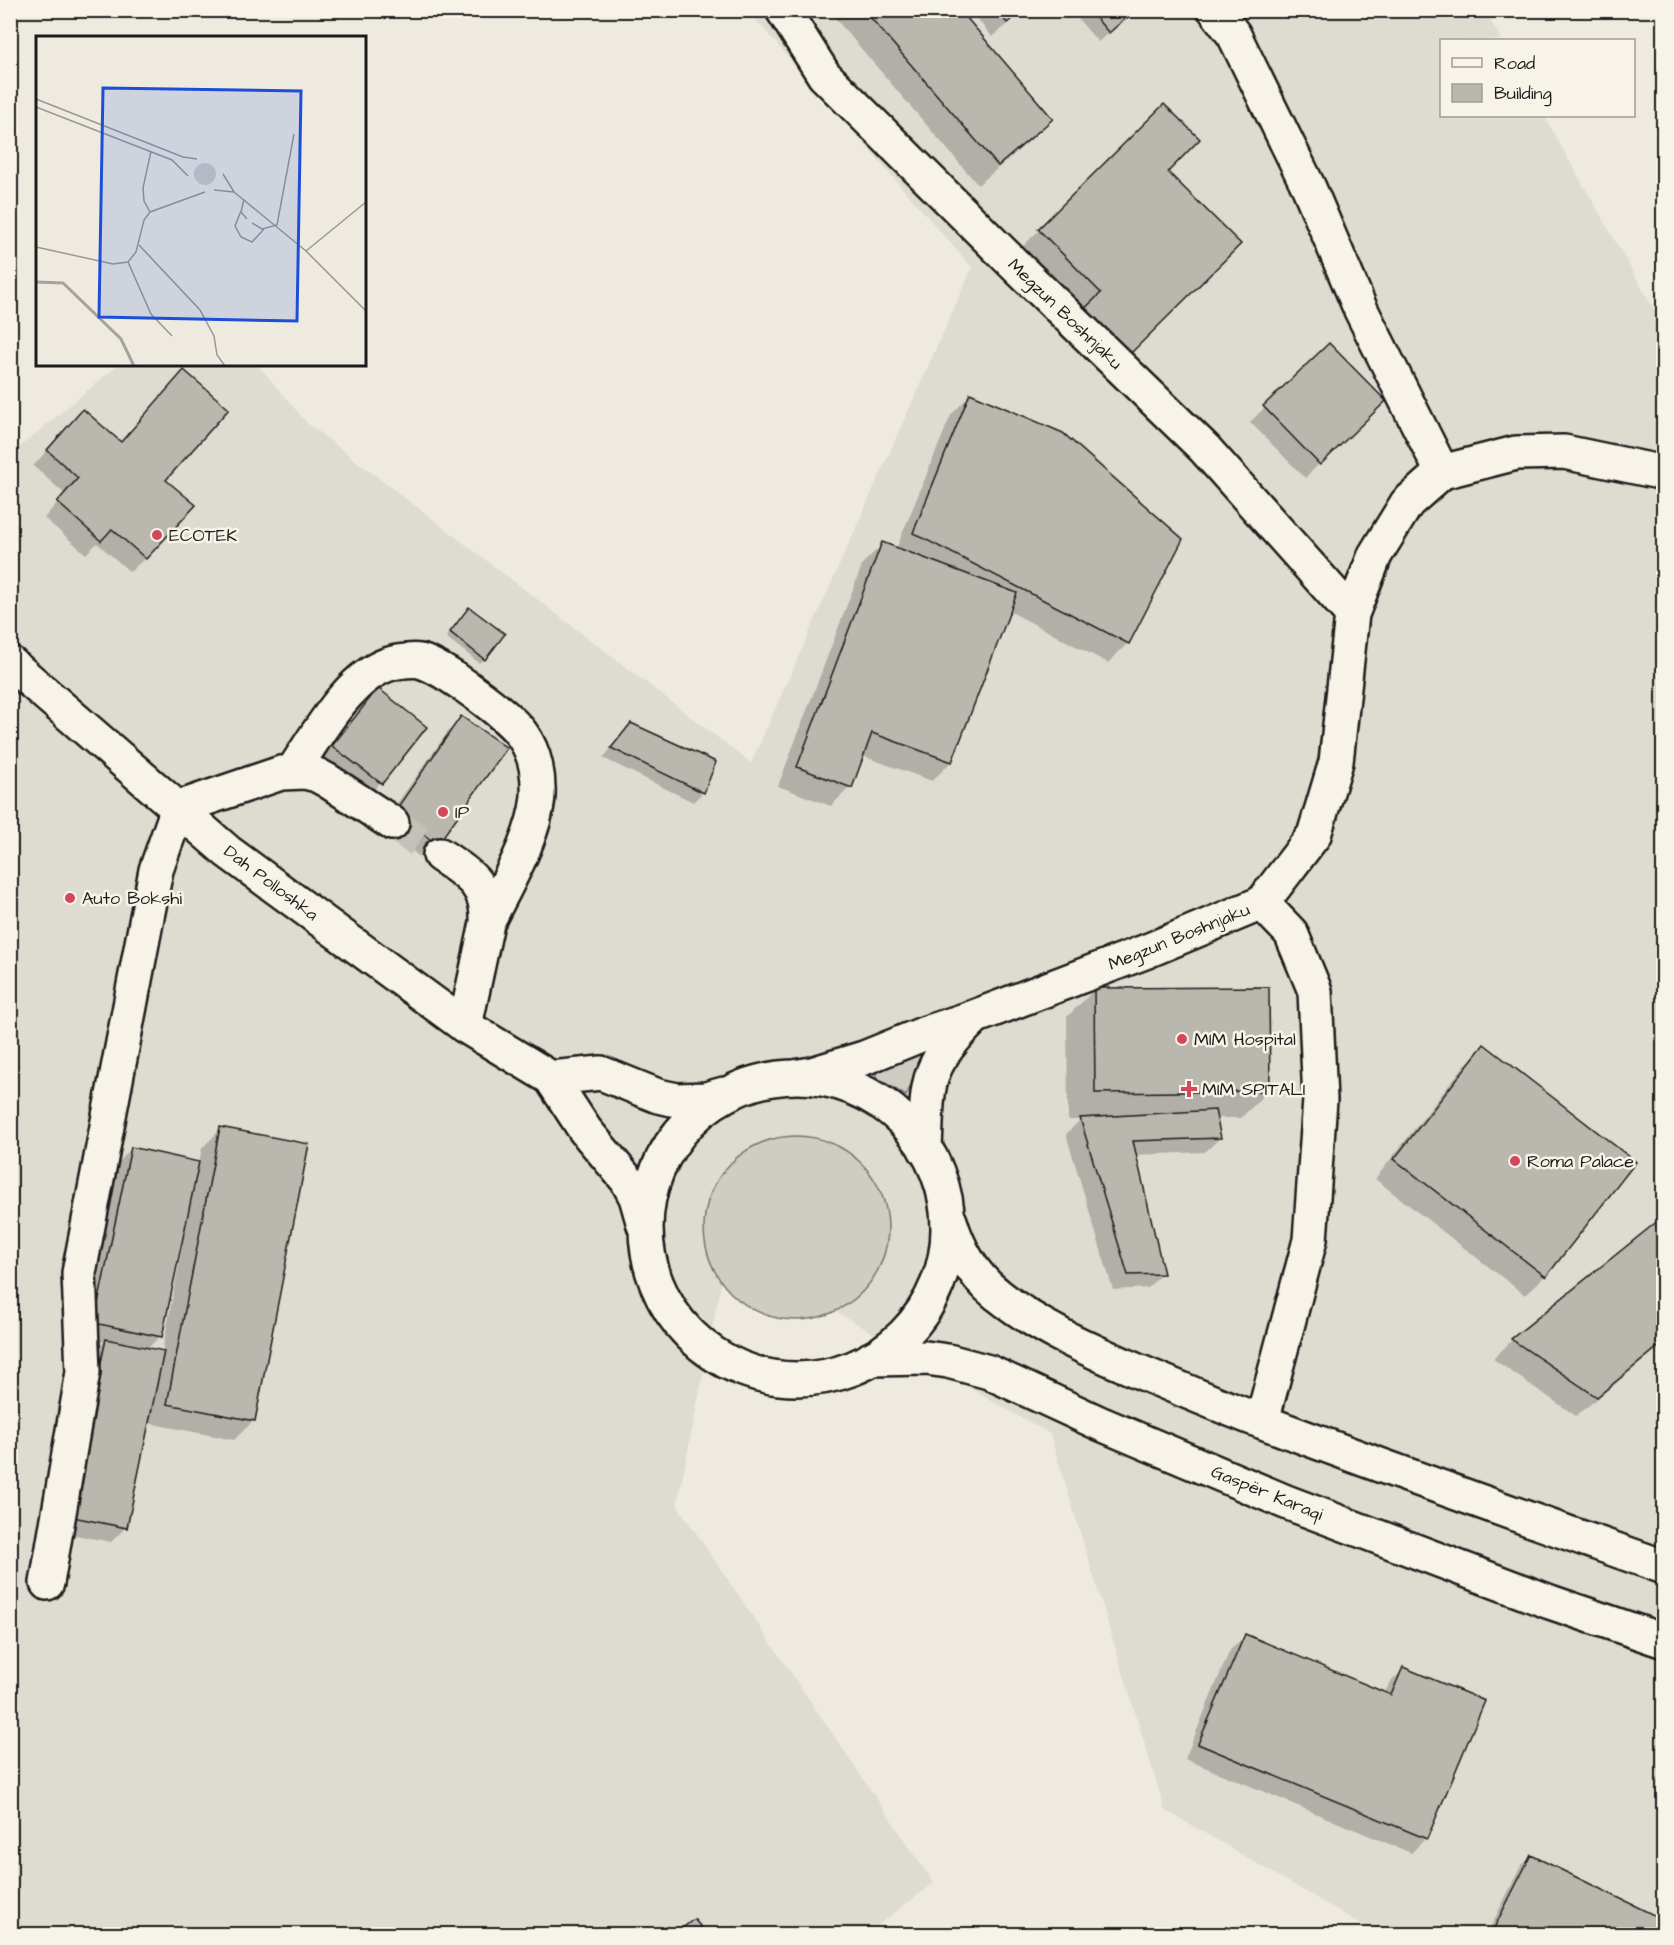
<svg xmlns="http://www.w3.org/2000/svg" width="1674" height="1945" viewBox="0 0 1674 1945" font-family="'Architects Daughter',sans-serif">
<rect width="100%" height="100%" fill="#eeeae0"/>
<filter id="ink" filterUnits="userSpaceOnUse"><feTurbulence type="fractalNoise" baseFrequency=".0167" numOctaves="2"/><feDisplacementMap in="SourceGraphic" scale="12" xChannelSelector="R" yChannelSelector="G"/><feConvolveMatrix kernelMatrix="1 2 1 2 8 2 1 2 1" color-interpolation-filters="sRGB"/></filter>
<g filter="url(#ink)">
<path fill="#dedbd1" d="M748 11H1485L1502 40H1442V116H1544L1663 325V1934H1378L1165 1810 1050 1434 728 1250 677 1505 934 1883 866 1934H11L10 455 118 365H258L307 423 751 763 972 268Z"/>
<path fill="#cfccc3" stroke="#767470" stroke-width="1.5" d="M920 1052 926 1053 906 1096 876 1077V1073Z
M704 1228a92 92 0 1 1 184 0a92 92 0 1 1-184 0Z"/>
<path fill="#0003" fill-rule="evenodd" d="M828 10H958L1051 119 1032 139 978 185Z
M970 10H1024L992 37Z
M1075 10H1134L1098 42 1073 13Z
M1164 106 1166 172 1239 244 1106 377 1062 333 1019 250Z
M1329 345 1383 401 1305 478 1250 422Z
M970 395 1128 643 1108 663 1009 611 951 762 932 781 863 756 850 787 831 806 778 786 863 563 883 544 896 549 951 415Z
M69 426 120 443 164 481 145 558 130 572 97 543 86 554 44 518 65 494 33 466Z
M465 613 484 659 479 663 446 637Z
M378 690 425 727 371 793 324 756Z
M461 718 436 844 421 858 381 826 447 733Z
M631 725 703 792 693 802 603 758Z
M1095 989 1268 1091 1241 1118H1215L1220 1138 1205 1152 1135 1155 1162 1273 1148 1288 1113 1290 1066 1134 1080 1120H1068L1067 1017Z
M1484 1046 1545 1276 1525 1295 1375 1179 1464 1066Z
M221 1129 307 1145 253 1421 234 1440 148 1423 126 1527 111 1542 55 1531 91 1355 104 1342 80 1337 117 1164 131 1149 199 1163 202 1148ZM180 1243 183 1244 162 1352 147 1349 160 1336Z
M1664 1218V1344L1576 1416 1493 1359 1512 1340Z
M1245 1636 1384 1694 1389 1684 1403 1669 1483 1702 1426 1838 1411 1853 1185 1759 1230 1650Z
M1531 1857 1664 1922V1934H1487L1521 1866Z"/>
<path fill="#bab7af" stroke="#1c1c1c" stroke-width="1.5" d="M864 10H960L1053 119 998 166Z
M997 10H1023L1007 23Z
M1089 10H1135L1109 33Z
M1164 104 1200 139 1168 172 1241 244 1126 358 1081 312 1101 293 1038 229Z
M1329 343 1386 401 1320 465 1263 406Z
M184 370 229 409 166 480 196 505 146 559 112 529 101 541 57 502 78 478 47 450 83 409 121 442Z
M970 393 1063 433 1183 539 1129 644 913 533Z
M882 542 1017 593 952 762 872 733 852 788 797 767Z
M469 607 505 634 485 660 450 632Z
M378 688 427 727 382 784 332 746Z
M461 716 507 748 437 845 395 811Z
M631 723 716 762 704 793 611 748Z
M1269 987 1270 1091 1095 1093 1094 988Z
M1484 1044 1636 1162 1546 1277 1394 1159Z
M1215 1110 1221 1138 1133 1141 1164 1274 1128 1275 1080 1118Z
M220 1127 309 1144 255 1421 167 1404Z
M131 1147 199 1162 162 1337 94 1323Z
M1664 1216V1342L1597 1397 1511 1339Z
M106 1339 164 1351 127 1528 68 1516Z
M1245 1634 1391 1695 1403 1667 1485 1701 1427 1839 1198 1744Z
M1531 1855 1664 1920V1934H1491Z
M694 1919 707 1934H675Z"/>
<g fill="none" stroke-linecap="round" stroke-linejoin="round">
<path stroke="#c4c1b9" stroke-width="33" stroke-dasharray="33 16" stroke-linecap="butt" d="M392 823 440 855"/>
<defs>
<path id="minor" d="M783 10 824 75 1018 268 1204 448 1352 614
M1215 10 1234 35 1309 188 1360 308 1442 472
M293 771C316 737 350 673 393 663 400 661 414 660 420 661 443 667 510 716 523 736 535 753 539 776 538 796 535 837 505 886 487 923
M440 855C468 874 489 885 487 923L465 1026
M1262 903 1291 933 1315 991 1320 1100 1310 1240 1262 1421
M799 1076 812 1074 864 1058 923 1034 974 1017 1147 951 1262 903 1314 835 1336 762 1352 614 1375 555 1407 503 1442 472 1516 453 1564 452 1664 473
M925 1149C928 1083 923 1068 973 1019
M47 1583 83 1372 79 1273 156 870 178 808 281 773 305 772 317 775 328 781 392 823"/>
<path id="major" d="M10 663 228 852 465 1026 551 1078 585 1130 627 1180 636 1197 644 1225
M646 1228a151 151 0 1 1 302 0a151 151 0 1 1-302 0Z
M551 1078 601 1073 658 1096 677 1100 706 1099 724 1094
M950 1221C959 1251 973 1276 998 1295 1039 1328 1086 1348 1133 1369 1172 1385 1211 1402 1250 1417 1387 1469 1526 1518 1664 1567
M871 1359 926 1358 948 1361 989 1372 1099 1423 1286 1502 1550 1602 1664 1641"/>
</defs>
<use href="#minor" stroke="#1c1c1c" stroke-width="38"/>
<use href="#major" stroke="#1c1c1c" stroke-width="38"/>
<use href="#minor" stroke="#f7f3e8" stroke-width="33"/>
<use href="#major" stroke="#f7f3e8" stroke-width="33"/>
</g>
</g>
<g fill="#d1495b" stroke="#f7f3e8" stroke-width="2">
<circle cx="157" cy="535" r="6"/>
<circle cx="443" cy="812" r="6"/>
<circle cx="70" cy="898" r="6"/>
<circle cx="1182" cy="1039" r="6"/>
<path d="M1186 1080h6v6h6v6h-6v6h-6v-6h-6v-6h6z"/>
<circle cx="1515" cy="1161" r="6"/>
</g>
<g text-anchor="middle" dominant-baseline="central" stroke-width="5" stroke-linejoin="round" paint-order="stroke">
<g font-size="18" fill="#1c1c1c" stroke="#f7f3e8">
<text transform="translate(1065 314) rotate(44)">Megzun Boshnjaku</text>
<text transform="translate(271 883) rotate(37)">Dah Polloshka</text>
<text transform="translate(1179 937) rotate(-22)">Megzun Boshnjaku</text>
<text transform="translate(1267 1493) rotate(22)">Gaspër Karaqi</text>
</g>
<g font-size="18" fill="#1c1c1c" stroke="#f7f3e8" text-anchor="start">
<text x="169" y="535">ECOTEK</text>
<text x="455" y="812">IP</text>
<text x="82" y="898">Auto Bokshi</text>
<text x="1194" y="1039">MIM Hospital</text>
<text x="1202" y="1089">MIM SPITALI</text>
<text x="1527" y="1161">Roma Palace</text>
</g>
</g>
<g transform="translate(36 36)">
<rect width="330" height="330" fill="#eeeae0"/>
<path d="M158 138a11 11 0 1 1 22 0a11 11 0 1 1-22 0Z" fill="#cfccc3"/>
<path fill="none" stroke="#a6a39d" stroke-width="3" d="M0 246 27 247 85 303 98 330"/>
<path fill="none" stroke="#9a9892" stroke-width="1.5" d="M0 63 147 121 161 123M0 71 136 124 152 140M187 138 198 156 270 215 330 275M178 154 198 156M208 163 205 176 211 183M205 175 199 190 205 201 216 206 228 193M114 176 108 165 107 152 115 115M216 187 226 193 241 189 258 98M103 209 164 274 178 300 181 319 189 330M0 211 77 228 92 226 100 216 108 184 114 176 169 156M270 215 330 166M92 226 115 278 136 300"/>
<path fill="#1d4ed8" fill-opacity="0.15" stroke="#1d4ed8" stroke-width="3" d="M67 52 265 55 261 285 63 281Z"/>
<rect width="330" height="330" fill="none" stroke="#1c1c1c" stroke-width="3"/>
</g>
<rect width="1674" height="1945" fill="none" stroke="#f7f3e8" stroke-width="36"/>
<rect x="18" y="18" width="1638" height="1909" fill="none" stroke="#1c1c1c" stroke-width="2" filter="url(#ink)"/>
<rect x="1440" y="39" width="195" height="78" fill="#f7f3e8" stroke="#9f9d96" stroke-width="1.5"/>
<rect x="1452" y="58" width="30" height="9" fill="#f7f3e8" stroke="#9f9d96" stroke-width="1.5"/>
<text x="1494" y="69" font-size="18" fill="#1c1c1c">Road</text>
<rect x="1452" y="84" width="30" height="18" fill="#bab7af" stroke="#9f9d96" stroke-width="1.5"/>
<text x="1494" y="99" font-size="18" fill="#1c1c1c">Building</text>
</svg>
